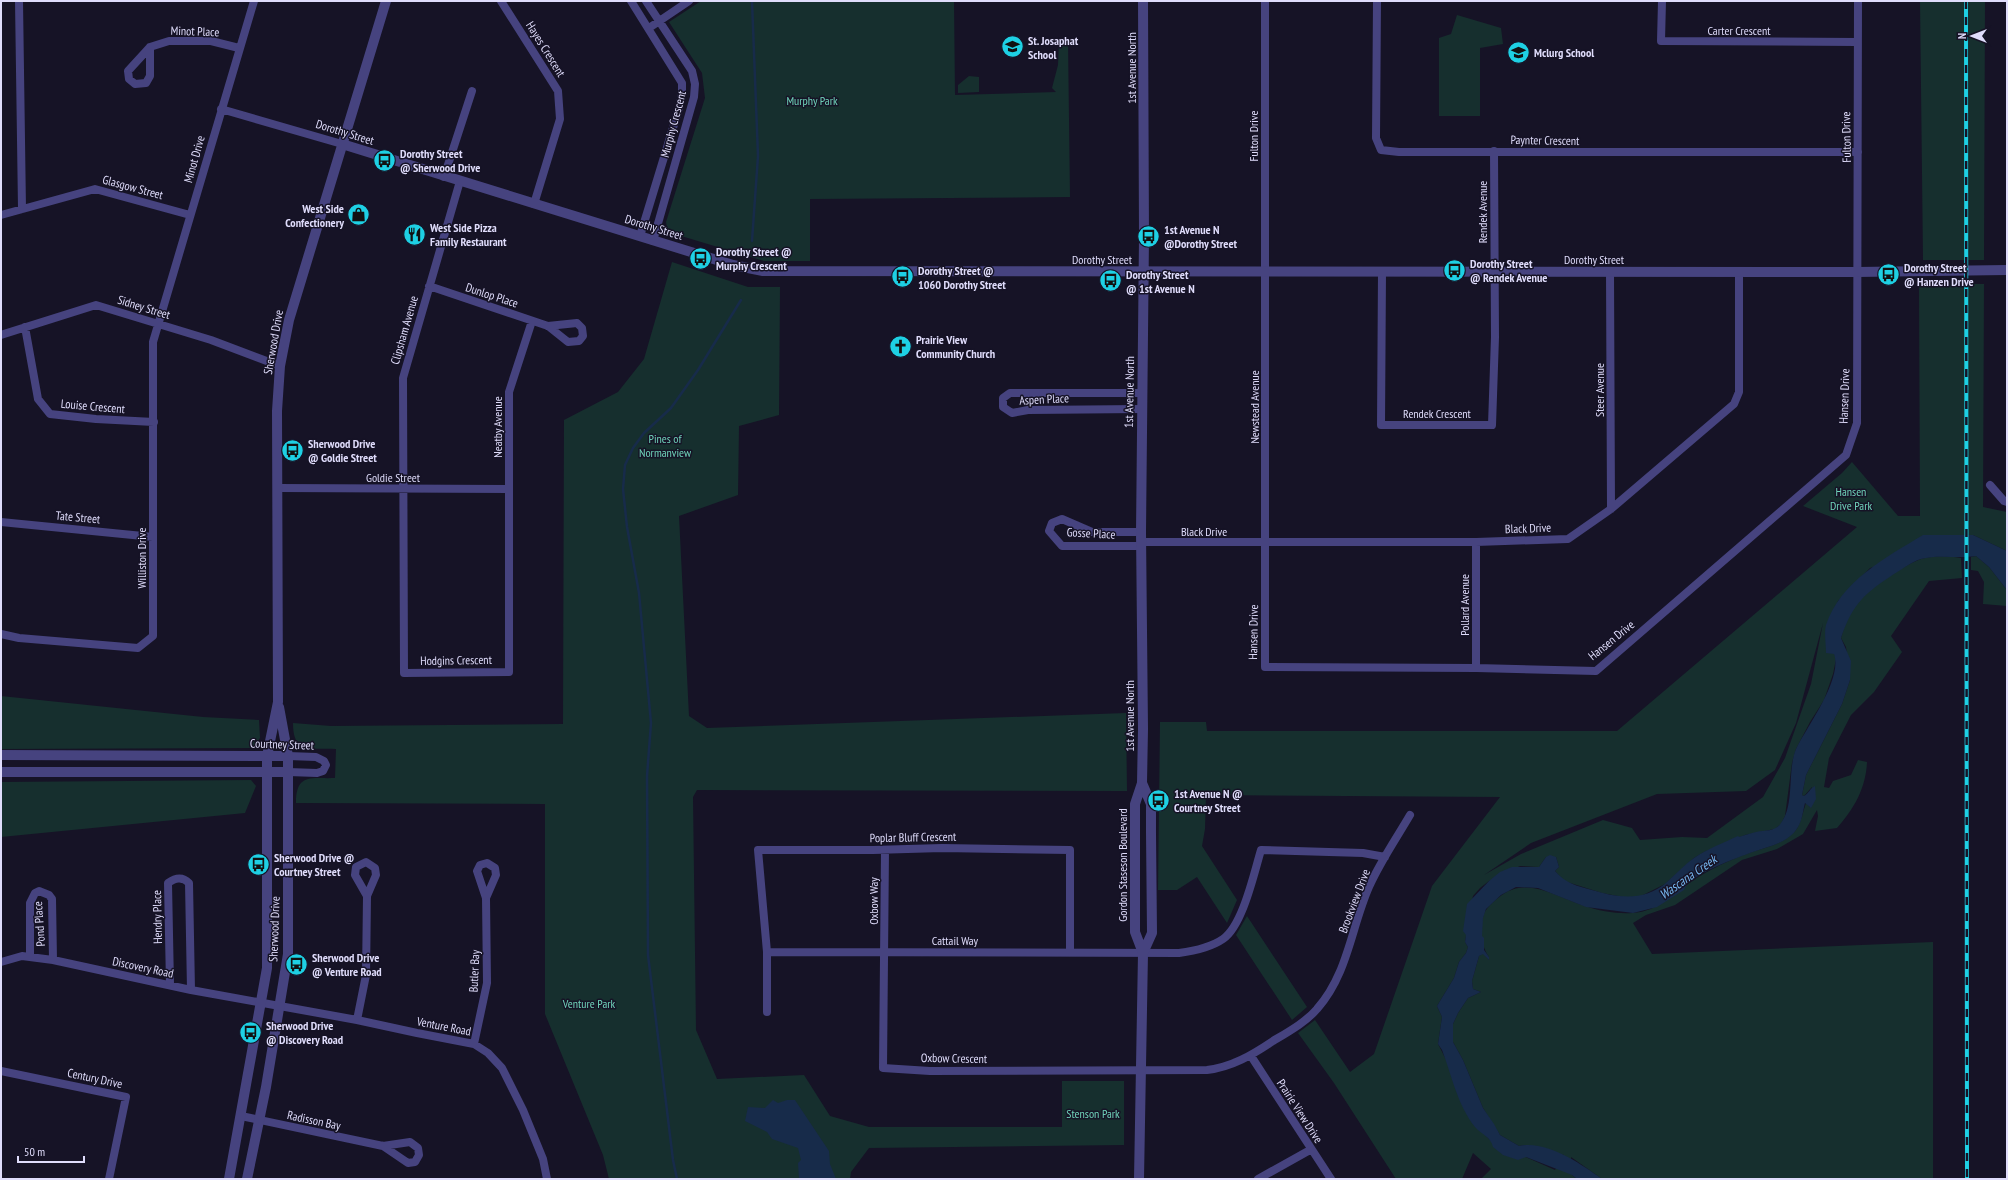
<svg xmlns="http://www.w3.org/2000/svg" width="2008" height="1180" viewBox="0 0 2008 1180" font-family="'PT Sans Narrow',sans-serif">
<rect width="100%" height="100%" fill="#161326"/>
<path fill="#162f2e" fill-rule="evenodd" d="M701 1H954L955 95 1056 92 1052 88 1058 65 1059 40H1068L1070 197 810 199V261H764L668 232 666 222 705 98 702 73 669 22Z
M1920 1H1985L1984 260H1923Z
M1457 15 1501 28 1503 44 1480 48V116H1439V38L1451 34Z
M969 76 979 77V92L958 93V85Z
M672 262 748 287H780L779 415 739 426 738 495 679 516 689 716 707 728 1126 713 1127 791 697 790 693 797 696 1030 717 1079 804 1075 830 1116 869 1127H1062V1081H1124V1145L869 1148 851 1172 850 1179H609L603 1155 545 1014V804L296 803C296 773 311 779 335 778L336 749C312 747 293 756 293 723L331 726 563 724 564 420 618 392 644 359Z
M1919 284H1984L1983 507 2007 512V551L1973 535 1870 568 1838 601 1826 627 1836 659 1833 674 1824 700 1810 722 1796 749 1792 763 1785 816 1781 824 1775 829 1745 835 1704 852 1694 858 1665 884 1641 896 1628 898 1602 893 1564 881 1555 871 1559 867 1556 857H1546L1539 867 1520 866 1489 881 1480 888 1473 896 1465 942 1468 947 1466 953 1459 962 1454 978 1437 1006 1442 1017 1438 1044 1485 1135 1492 1142 1555 1170 1564 1155 1525 1145 1519 1146 1500 1135 1483 1108 1463 1060 1453 1042V1024L1458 1013 1468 998 1481 992 1473 989 1472 981 1479 956 1483 953 1489 960V957C1481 946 1479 927 1484 914 1487 907 1492 903 1498 898 1525 874 1556 897 1585 906 1599 911 1617 914 1632 913 1660 912 1677 889 1700 876 1717 866 1736 857 1755 851 1769 846 1782 844 1793 833 1801 826 1802 814 1806 803L1810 807 1812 787 1804 796 1802 795 1806 775 1842 704 1850 680 1846 647 1841 638C1845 624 1850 610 1860 599 1871 587 1906 564 1921 559 1935 555 1948 556 1961 558L1962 578 1929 581 1891 636 1902 652 1874 692 1851 715 1829 758 1824 787 1829 788 1833 781 1851 775 1858 760 1867 762C1866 788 1854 809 1837 828L1815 831 1818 816 1817 810 1803 834 1777 849 1742 860 1675 905 1646 915 1633 923 1652 954 1933 942V1179H1602L1571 1157 1572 1175 1577 1179H1481L1491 1169 1473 1153 1462 1179H1396L1334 1083 1298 1033 1315 1020 1350 1072 1374 1054 1432 886 1500 797 1206 795 1205 829 1202 846 1237 900 1227 923 1197 877 1177 890H1158L1160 722H1206L1207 731H1617L1857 527 1803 506 1842 473 1852 462 1898 516H1920ZM1823 623 1811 684 1785 758 1763 797 1707 838 1682 837 1640 840 1632 828 1603 820 1521 854 1484 875 1531 843 1657 794 1746 791 1775 770 1796 723Z
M1976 556 1989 567 2007 590V606L1983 604 1984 582 1978 571 1971 570V557Z
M1 696 203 717 259 720 260 738 253 748 1 749Z
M251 780 256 786 245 813 1 837V782Z
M1247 916 1307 1007 1292 1020 1236 935Z"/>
<path fill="#172b4a" d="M1923 535H1973L2007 551V590L1989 567 1976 556C1957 559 1939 554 1921 559 1911 562 1903 569 1894 574 1864 594 1853 603 1841 638L1851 661 1850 680 1842 704 1806 775 1802 795 1804 796C1809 793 1810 788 1815 786L1816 799 1811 808 1805 803C1803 811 1802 821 1798 827 1789 843 1769 846 1753 852 1739 857 1688 875 1684 890L1657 907 1633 913 1586 907 1538 888 1516 887 1501 895 1486 909 1483 918 1482 936 1484 938V950L1489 957V960L1483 954 1479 956 1472 981 1473 989 1481 992 1468 998 1458 1013 1453 1024V1042L1463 1060 1483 1108 1494 1124 1500 1135 1519 1146C1547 1140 1581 1164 1602 1179H1577L1572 1175 1526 1157 1518 1160 1503 1155 1493 1147C1491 1137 1481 1134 1475 1127 1457 1104 1452 1076 1442 1050L1438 1044 1442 1017 1437 1006 1454 978 1459 962 1466 953 1468 947 1465 942 1466 935 1463 931 1467 904 1489 881 1500 872 1512 867H1539L1546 857 1550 855 1556 857 1559 867 1555 871C1565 883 1577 886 1592 890 1618 898 1644 902 1667 882 1676 874 1684 865 1694 858 1707 849 1723 843 1738 836L1739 837C1745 835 1751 833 1756 832 1766 830 1775 832 1781 823 1795 805 1787 770 1796 749 1807 726 1843 679 1834 654L1826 653C1826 644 1824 633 1826 625 1841 581 1885 558 1923 535Z
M773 1100 778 1103 787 1100H795L829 1151 830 1164 836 1179H799L798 1163 801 1160 798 1148 772 1139 767 1132 745 1121 748 1107 765 1108Z"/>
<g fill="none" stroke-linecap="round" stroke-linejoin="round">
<path stroke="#172b4a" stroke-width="2.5" d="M752 241 758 156 752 1
M677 1179 673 1160 648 955 647 776 651 723 639 593 627 527 623 489 625 465 633 448 644 433 671 408 698 370 741 300"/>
<path stroke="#46437f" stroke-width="8" d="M19 1 22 209
M501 1 558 91 560 119 534 204
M631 1 682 83V94L679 108 640 236
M646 1 692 71 695 84 694 97 653 241
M1265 1V667L1476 668 1596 671 1846 455 1857 423 1858 1
M1377 1 1376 138 1381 150 1399 152H1858
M1662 1 1661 41 1857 42
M649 28 689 1
M150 47V76L146 83 135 84 129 79 128 71 150 47 169 41H211L239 48
M221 109 342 144
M444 177 472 91
M460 181 403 378 404 673 509 672V392L532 321
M1 215 95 189 190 215
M1382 272 1381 425H1492L1495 337 1494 151
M1610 272 1611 509
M429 286 548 326 568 342 579 341 583 336 582 328 577 323 548 326
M25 327 38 399 50 414 96 419 154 422
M1 335 96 305 211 340 280 366
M1141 393H1010L1003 398V407L1012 413 1028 410 1141 409
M1990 485 2004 501 2007 502
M278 488 509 489
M1 522 153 537
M1141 532H1092L1062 519 1052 523 1049 531 1062 546H1141
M1141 542H1476L1568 539 1611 509 1734 404 1739 392V272
M1 634 19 638 138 648 153 636V342L254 1
M1476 668V542
M288 756 316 757 324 761 326 765 323 771 317 773 288 772
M885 850 883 1068 930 1071 1207 1070C1232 1067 1252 1055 1273 1041 1288 1032 1306 1022 1317 1009 1348 974 1351 928 1369 887 1380 862 1396 839 1410 815
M767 952 1179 953C1194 951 1210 948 1223 939 1243 925 1254 873 1261 850L1363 853 1385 857
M30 957V903L35 893 39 891 49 895 52 899 53 960
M1 962 22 956 53 960 191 990 357 1020 417 1033 474 1044 488 1053 502 1068 523 1110 543 1159 547 1179
M170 985 168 883C175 878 182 876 189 883L191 990
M767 1012V952L758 850H873L942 848 1070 850V952
M357 1020 366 975 367 896 376 875 375 868 366 862 356 867 355 875 367 896
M474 1044 487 983 486 898 477 871 480 865 487 863 495 868 496 875 486 898
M1251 1056 1331 1179
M1 1071 126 1097 109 1179
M241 1116 383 1146 410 1142 418 1148 419 1155 415 1162 408 1163 383 1146
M1258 1179 1310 1150"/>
<path stroke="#46437f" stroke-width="10" d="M342 144 733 265 763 271 1857 272 2007 270
M1 755 288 756
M1 772H288
M1143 953 1135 932V804L1142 783 1143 729 1141 532 1144 236 1143 1
M229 1179 267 968V756L278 702 277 411 280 366 289 320 386 1
M247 1179 266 1087 288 954V756L279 707
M1139 1179 1143 953 1152 933 1151 833V804L1142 783"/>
<defs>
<path id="rail" d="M1966 1 1967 1179"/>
</defs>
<use href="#rail" stroke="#1ed0e4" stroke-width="4"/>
<use href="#rail" stroke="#161326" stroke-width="2.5" stroke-dasharray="8" stroke-linecap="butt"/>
</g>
<defs>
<symbol id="school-disc" viewBox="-11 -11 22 22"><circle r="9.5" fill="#1ed0e4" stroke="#161326"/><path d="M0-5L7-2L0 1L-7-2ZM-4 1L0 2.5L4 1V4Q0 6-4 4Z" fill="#111"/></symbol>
<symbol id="bus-disc" viewBox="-11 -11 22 22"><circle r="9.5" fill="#1ed0e4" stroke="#161326"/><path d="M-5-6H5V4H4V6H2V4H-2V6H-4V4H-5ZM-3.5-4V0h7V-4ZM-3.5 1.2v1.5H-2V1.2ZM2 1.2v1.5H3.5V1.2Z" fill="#111"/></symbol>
<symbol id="shop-disc" viewBox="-11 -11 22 22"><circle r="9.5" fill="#1ed0e4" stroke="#161326"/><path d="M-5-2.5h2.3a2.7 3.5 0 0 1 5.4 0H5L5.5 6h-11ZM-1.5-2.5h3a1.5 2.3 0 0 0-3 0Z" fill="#111"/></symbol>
<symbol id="restaurant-disc" viewBox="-11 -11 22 22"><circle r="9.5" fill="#1ed0e4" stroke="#161326"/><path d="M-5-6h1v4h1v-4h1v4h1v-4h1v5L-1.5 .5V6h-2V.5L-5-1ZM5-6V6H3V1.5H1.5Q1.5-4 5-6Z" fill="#111"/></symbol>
<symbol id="church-disc" viewBox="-11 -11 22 22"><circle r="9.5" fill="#1ed0e4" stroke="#161326"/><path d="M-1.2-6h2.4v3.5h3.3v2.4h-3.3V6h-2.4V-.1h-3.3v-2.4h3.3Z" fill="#111"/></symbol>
</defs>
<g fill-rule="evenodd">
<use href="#school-disc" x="1000" y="34" width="25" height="25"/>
<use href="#school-disc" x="1506" y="40" width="25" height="25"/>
<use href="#bus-disc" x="372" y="148" width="25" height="25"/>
<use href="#shop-disc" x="346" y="202" width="25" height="25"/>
<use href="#restaurant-disc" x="402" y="222" width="25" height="25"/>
<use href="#bus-disc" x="1136" y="224" width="25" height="25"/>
<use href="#bus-disc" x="688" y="246" width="25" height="25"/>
<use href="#bus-disc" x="1442" y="258" width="25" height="25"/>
<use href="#bus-disc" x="1876" y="262" width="25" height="25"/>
<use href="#bus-disc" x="890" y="264" width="25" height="25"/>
<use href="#bus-disc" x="1098" y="268" width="25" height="25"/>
<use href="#church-disc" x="888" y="334" width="25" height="25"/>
<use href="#bus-disc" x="280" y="438" width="25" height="25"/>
<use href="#bus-disc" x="1146" y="788" width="25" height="25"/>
<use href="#bus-disc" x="246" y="852" width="25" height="25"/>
<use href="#bus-disc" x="284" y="952" width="25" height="25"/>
<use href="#bus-disc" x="238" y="1020" width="25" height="25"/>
</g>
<g text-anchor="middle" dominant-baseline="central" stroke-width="3" stroke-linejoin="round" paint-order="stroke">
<g font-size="12" fill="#dfdcfb" stroke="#161326">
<text x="1739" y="30">Carter Crescent</text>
<text transform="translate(195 31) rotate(2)">Minot Place</text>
<text transform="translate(546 49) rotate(58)">Hayes Crescent</text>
<text transform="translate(1131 68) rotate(-90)">1st Avenue North</text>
<text transform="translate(673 124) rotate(-75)">Murphy Crescent</text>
<text transform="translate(345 132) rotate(17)">Dorothy Street</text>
<text transform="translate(1253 136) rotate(-90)">Fulton Drive</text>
<text transform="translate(1846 137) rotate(-91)">Fulton Drive</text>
<text transform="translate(1545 140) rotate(1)">Paynter Crescent</text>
<text transform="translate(194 159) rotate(-74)">Minot Drive</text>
<text transform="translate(133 187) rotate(15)">Glasgow Street</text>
<text transform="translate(1482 212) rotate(-90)">Rendek Avenue</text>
<text transform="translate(654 227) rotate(17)">Dorothy Street</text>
<text x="1102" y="259">Dorothy Street</text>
<text x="1594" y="259">Dorothy Street</text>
<text transform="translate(492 295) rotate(18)">Dunlop Place</text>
<text transform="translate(144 307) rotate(17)">Sidney Street</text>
<text transform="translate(404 330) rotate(-74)">Clipsham Avenue</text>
<text transform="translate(273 342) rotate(-80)">Sherwood Drive</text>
<text transform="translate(1599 390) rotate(-90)">Steer Avenue</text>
<text transform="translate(1129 392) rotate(-89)">1st Avenue North</text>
<text transform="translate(1844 396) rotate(-88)">Hansen Drive</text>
<text transform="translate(1044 399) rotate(-3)">Aspen Place</text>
<text transform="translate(93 406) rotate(5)">Louise Crescent</text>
<text transform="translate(1254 407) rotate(-90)">Newstead Avenue</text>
<text x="1437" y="413">Rendek Crescent</text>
<text transform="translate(497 427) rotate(-90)">Neatby Avenue</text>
<text x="393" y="477">Goldie Street</text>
<text transform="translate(78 517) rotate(5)">Tate Street</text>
<text transform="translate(1528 528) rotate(-2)">Black Drive</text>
<text x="1204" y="531">Black Drive</text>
<text transform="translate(1091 533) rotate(3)">Gosse Place</text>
<text transform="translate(141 558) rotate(-90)">Williston Drive</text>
<text transform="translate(1464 605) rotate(-90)">Pollard Avenue</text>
<text transform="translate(1253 632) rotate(-89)">Hansen Drive</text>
<text transform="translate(1611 640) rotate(-39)">Hansen Drive</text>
<text transform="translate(456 660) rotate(-1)">Hodgins Crescent</text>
<text transform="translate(1129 716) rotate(-90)">1st Avenue North</text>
<text transform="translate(282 744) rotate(2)">Courtney Street</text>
<text transform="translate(913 837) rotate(-1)">Poplar Bluff Crescent</text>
<text transform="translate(1122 865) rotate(-90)">Gordon Staseson Boulevard</text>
<text transform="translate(873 901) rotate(-90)">Oxbow Way</text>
<text transform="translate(1354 901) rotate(-69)">Brookview Drive</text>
<text transform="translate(157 917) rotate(-91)">Hendry Place</text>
<text transform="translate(39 924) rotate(-94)">Pond Place</text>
<text transform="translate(274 929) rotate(-88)">Sherwood Drive</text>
<text x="955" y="940">Cattail Way</text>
<text transform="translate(143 967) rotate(12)">Discovery Road</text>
<text transform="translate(474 971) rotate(-87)">Butler Bay</text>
<text transform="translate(444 1026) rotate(11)">Venture Road</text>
<text transform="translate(954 1058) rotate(1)">Oxbow Crescent</text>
<text transform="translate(95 1078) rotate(12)">Century Drive</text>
<text transform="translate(1300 1111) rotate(57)">Prairie View Drive</text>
<text transform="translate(314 1120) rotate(12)">Radisson Bay</text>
</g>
<g font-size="12" font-weight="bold" fill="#dfdcfb" stroke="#161326" text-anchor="start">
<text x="1028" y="40">St. Josaphat<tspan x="1028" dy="14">School</tspan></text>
<text x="1534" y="52">Mclurg School</text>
<text x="400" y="153">Dorothy Street<tspan x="400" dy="14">@ Sherwood Drive</tspan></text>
<text x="344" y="208" text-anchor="end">West Side<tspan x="344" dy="14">Confectionery</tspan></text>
<text x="430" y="227">West Side Pizza<tspan x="430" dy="14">Family Restaurant</tspan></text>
<text x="1164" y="229">1st Avenue N<tspan x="1164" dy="14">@Dorothy Street</tspan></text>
<text x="716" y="251">Dorothy Street @<tspan x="716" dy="14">Murphy Crescent</tspan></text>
<text x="1470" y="263">Dorothy Street<tspan x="1470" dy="14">@ Rendek Avenue</tspan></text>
<text x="1904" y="267">Dorothy Street<tspan x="1904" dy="14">@ Hanzen Drive</tspan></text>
<text x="918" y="270">Dorothy Street @<tspan x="918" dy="14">1060 Dorothy Street</tspan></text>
<text x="1126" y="274">Dorothy Street<tspan x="1126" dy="14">@ 1st Avenue N</tspan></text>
<text x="916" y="339">Prairie View<tspan x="916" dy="14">Community Church</tspan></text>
<text x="308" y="443">Sherwood Drive<tspan x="308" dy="14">@ Goldie Street</tspan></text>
<text x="1174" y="793">1st Avenue N @<tspan x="1174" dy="14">Courtney Street</tspan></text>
<text x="274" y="857">Sherwood Drive @<tspan x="274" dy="14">Courtney Street</tspan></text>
<text x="312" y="957">Sherwood Drive<tspan x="312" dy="14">@ Venture Road</tspan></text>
<text x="266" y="1025">Sherwood Drive<tspan x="266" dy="14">@ Discovery Road</tspan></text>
</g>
<g font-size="12" fill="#6fd3ba" stroke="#161326">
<text x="812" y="100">Murphy Park</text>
<text x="665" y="438">Pines of<tspan x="665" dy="14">Normanview</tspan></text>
<text x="1851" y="491">Hansen<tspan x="1851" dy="14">Drive Park</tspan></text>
<text x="589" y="1003">Venture Park</text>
<text x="1093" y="1113">Stenson Park</text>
</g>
<g font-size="13" font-style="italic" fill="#76b6ef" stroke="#161326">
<text transform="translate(1688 877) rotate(-35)">Wascana Creek</text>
</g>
</g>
<rect width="2008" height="1180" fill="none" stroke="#dfdcfb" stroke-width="4"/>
<g transform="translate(1972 36) rotate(270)" stroke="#161326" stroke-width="3" paint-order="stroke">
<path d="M0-3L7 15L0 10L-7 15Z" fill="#dfdcfb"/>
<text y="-6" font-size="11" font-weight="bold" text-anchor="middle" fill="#dfdcfb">N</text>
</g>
<path d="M18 1156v6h66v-6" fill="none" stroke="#dfdcfb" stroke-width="2"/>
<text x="24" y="1156" font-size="12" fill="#dfdcfb" stroke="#161326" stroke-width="3" paint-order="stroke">50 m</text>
</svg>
